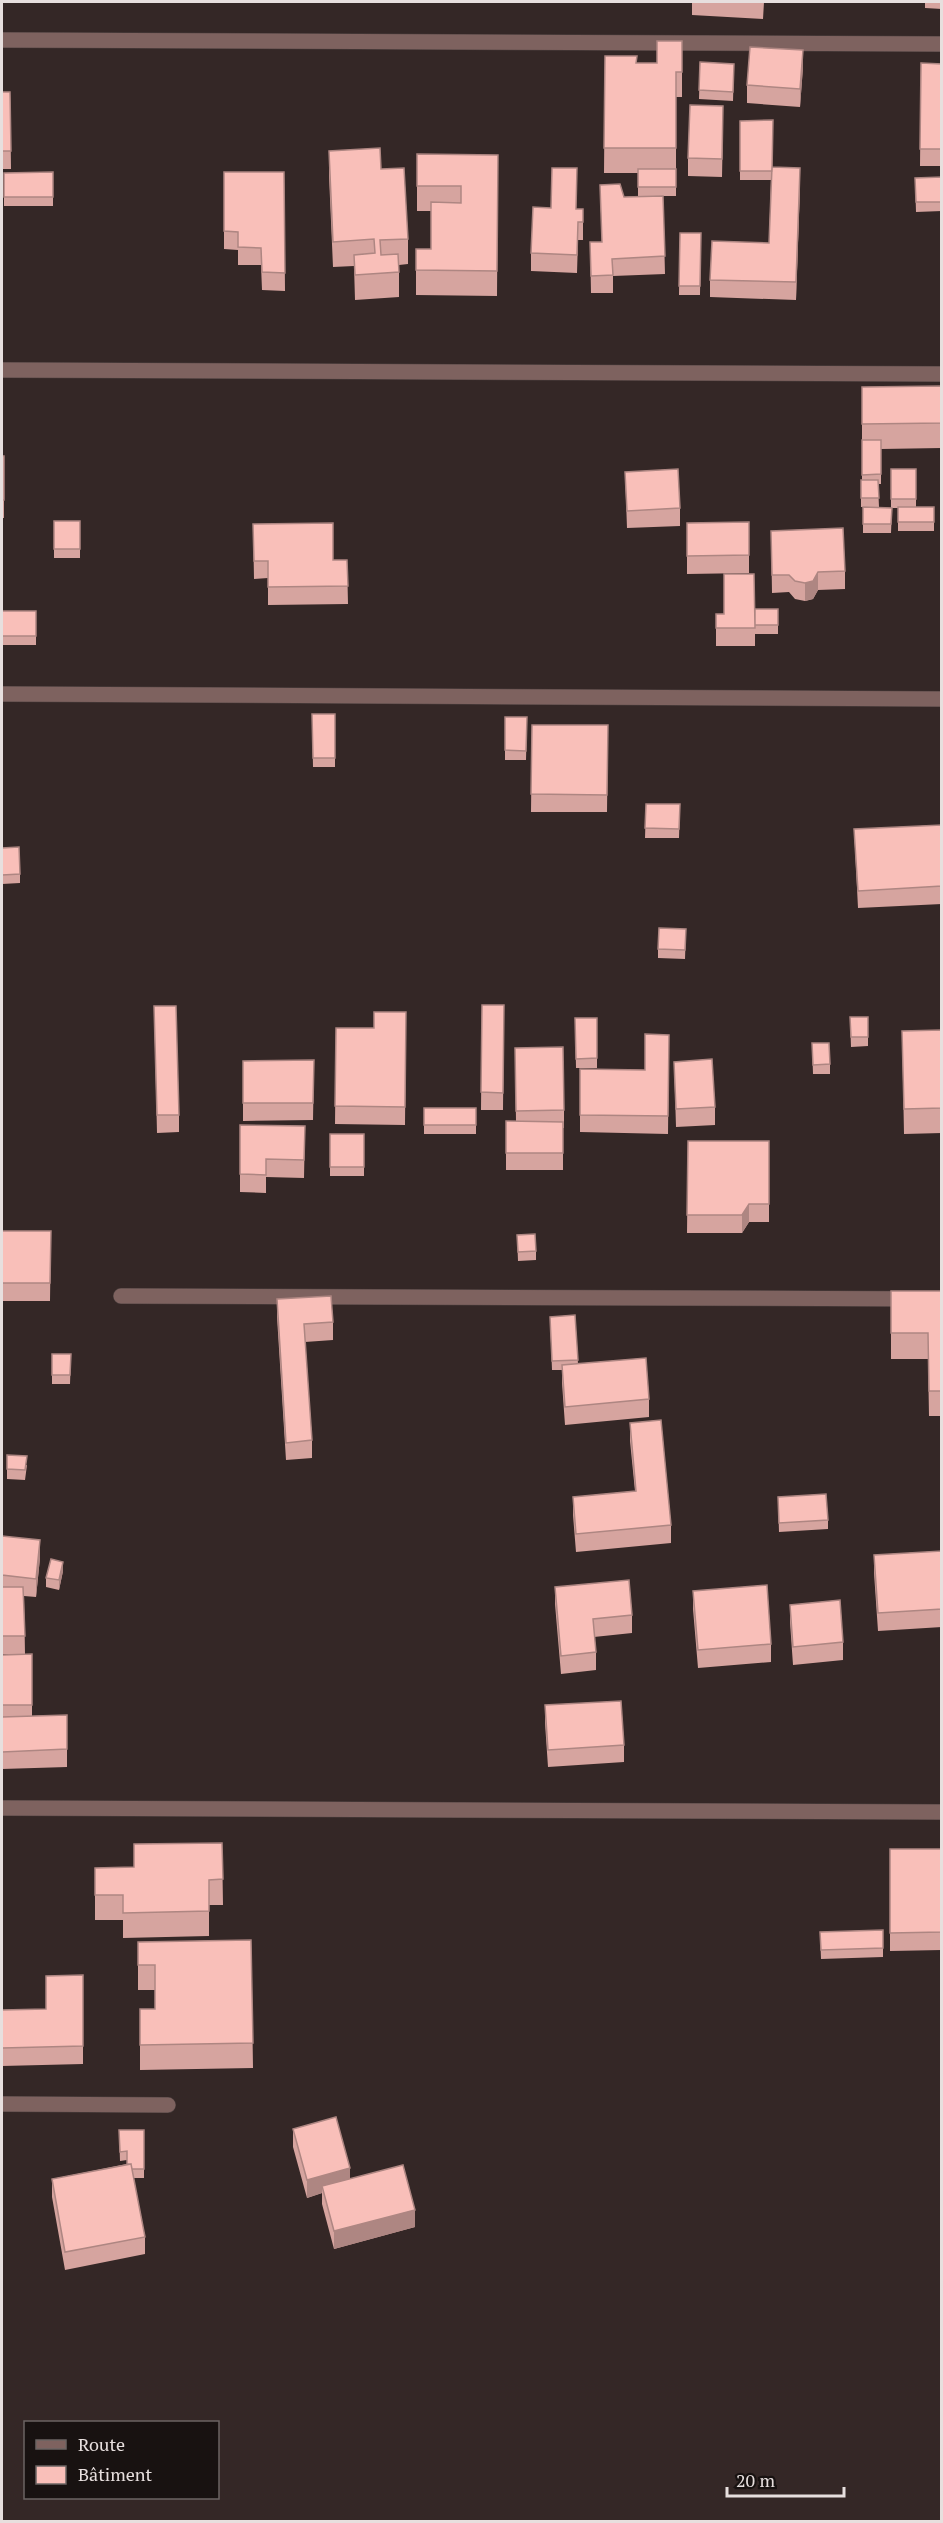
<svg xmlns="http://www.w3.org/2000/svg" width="943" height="2523" viewBox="0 0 943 2523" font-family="'PT Serif',serif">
<rect width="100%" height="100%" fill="#342726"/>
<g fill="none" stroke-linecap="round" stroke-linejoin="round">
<defs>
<path id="minor" d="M2 40 942 44
M2 370 942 374
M2 694 942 699
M121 1296 942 1299
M2 1808 942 1812
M2 2104 168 2105"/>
</defs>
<use href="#minor" stroke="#514443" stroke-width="16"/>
<use href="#minor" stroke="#7e625f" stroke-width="15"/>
</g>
<path fill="#d6a49f" d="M240 2H285L240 3Z
M692 2H764L763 19 692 15Z
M925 2H942V9L925 8Z
M682 41V97H676V196H663L665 274 613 276V293H591L590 242H602L600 185 624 197 638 196V173H604L605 56 637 63H657Z
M700 62 734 64 733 101 699 99Z
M921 63 942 64V166H920Z
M803 67 800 107 747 103V85Z
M2 92H10L11 169H2Z
M740 121 772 167 800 186 796 300 710 297V280L769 243 771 180H740Z
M723 124 722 177 688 176V158Z
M329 151 381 169 408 239V264L399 265V297L355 300 354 266 333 267 329 176Z
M417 154 498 155 497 296 416 295V249H431V211H417Z
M53 172V206H4V173Z
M224 172H284L285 291 262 290 261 265H238V250L224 249Z
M942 177V211L916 212 915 178Z
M577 209H583V240H578L577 273 531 271V253Z
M680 233H701L700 295H679Z
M942 386V448L881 449V484H878L879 507H861V480H862V387Z
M2 456H4V518H2Z
M891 469H916V507H934V531H898V508H892L891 533H863V507L891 508Z
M625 472 680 508V526L627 528Z
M54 521H80V558H54Z
M749 522V573L687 574V523Z
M253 524 333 560H347L348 604 268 605V578L254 579Z
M771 531 845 571V589L818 590 813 599 805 601 795 599 789 592 772 593Z
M778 609V634H755V646H716V614L755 613Z
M2 611H36V645H2Z
M312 714H335V767H313Z
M505 717H527L526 760H505Z
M532 725H608L607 812H531Z
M646 804H680L679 838H645Z
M942 825V904L858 908 854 829Z
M2 848 20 874V883L2 884Z
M686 929 685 959 658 958V949Z
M482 1005H504L503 1110H481Z
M154 1006 179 1115V1132L157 1133Z
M406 1012 405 1125 335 1124 336 1028H374Z
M850 1017H868V1046L851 1047Z
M575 1018H597V1068H576Z
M942 1030V1133L904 1134 902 1031Z
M669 1035 668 1134 580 1132V1069L645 1070Z
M812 1043 830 1064V1074H813Z
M515 1048 564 1110V1128H563V1170H506V1121H516Z
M314 1060 313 1120 243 1121V1061Z
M674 1062 715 1107V1125L676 1127Z
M424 1108H476V1134H424Z
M240 1125 305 1126 304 1178 266 1177V1193L240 1192Z
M330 1134H364V1176H330Z
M688 1141H769V1222H749L742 1233H687Z
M2 1231H51L50 1301H2Z
M517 1235 536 1251V1260L518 1261Z
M891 1291H942V1416H929L928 1359H891Z
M277 1299 333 1322V1340L305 1342 312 1440V1458L286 1460 277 1317Z
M575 1315 578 1364 649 1399V1417L565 1425 562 1383V1370H552L550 1317Z
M52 1354H71L70 1384H52Z
M630 1423 671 1525V1543L576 1552 573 1515V1497L635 1491 630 1441Z
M27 1465 25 1480 7 1479V1469Z
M778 1497 828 1520V1529L779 1532Z
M2 1536 40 1558 36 1597 24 1596 25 1654H2Z
M942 1551V1627L878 1631 874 1573V1555Z
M63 1571 59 1590 46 1587V1578Z
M555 1587 632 1615V1633L594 1637 596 1652V1670L561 1674 555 1604Z
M693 1591 771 1644V1662L698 1668 693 1609Z
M790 1605 843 1642V1660L793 1665 790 1622Z
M32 1654V1716L67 1715V1767L2 1769V1655Z
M545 1705 624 1745V1762L548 1767 545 1723Z
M222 1843 223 1905H209V1936L123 1938V1920H95V1868L134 1867Z
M890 1849H942V1950L890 1951Z
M883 1930V1957L821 1959 820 1932Z
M251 1940 253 2068 140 2070V2009H155V1990H138V1942Z
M83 1975V2064L2 2066V2010L46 2009Z
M293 2129 350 2179 415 2227 334 2249 322 2204V2193L307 2198 293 2147Z
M119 2130H144V2178H133L145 2237V2254L65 2270 52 2197V2179L127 2164V2160L120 2161Z"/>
<path fill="#ae8682" d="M803 50V67L800 107V89Z
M800 168V186L796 300V282Z
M818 572V590L813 599 805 601V583Z
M749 1204V1222L742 1233V1215Z
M40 1540V1558L36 1597V1579Z
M63 1562V1571L59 1590V1580Z
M350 2168V2185L322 2186V2193L307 2198V2180Z
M415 2210V2227L334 2249V2231Z"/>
<path fill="#f9bfb9" stroke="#ae8682" stroke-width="1.5" d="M657 41H682V72H676V148H604L605 56H637L636 63H657Z
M750 47 803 50 800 89 747 85Z
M700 62 734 64 733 92 699 90Z
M921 63 942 64V149H920Z
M2 92H10L11 151H2Z
M690 105 723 106 722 159 688 158Z
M773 120 772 171H740V121Z
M380 148 381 169 404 168 408 239 380 240 381 255 398 254 399 272 355 275 354 255 375 253 374 239 333 242 329 151Z
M417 154 498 155 497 271 416 270V249H431V202L461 203V186H417Z
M772 167 800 168 796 282 710 280 712 241 769 243Z
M552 168H577L576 209H583V222H578L577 255 531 253 533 207 551 208Z
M638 169H676V187H638Z
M53 172V197H4V173Z
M224 172H284L285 273 262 272 261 248 238 247V232L224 231Z
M942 177V202H916L915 178Z
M620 184 624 197 663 196 665 256 612 259 613 275 591 276 590 242H602L600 185Z
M680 233H701L700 286H679Z
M942 386V423L862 424V387Z
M862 440H881V474L862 475Z
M2 456H4V500H2Z
M678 469 680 508 627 511 625 472Z
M891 469H916V499H891Z
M861 480H878L879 498H861Z
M863 507 892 508 891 524H863Z
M898 507H934V522H898Z
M54 521H80V549H54Z
M749 522V555L687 556V523Z
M333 523V560H347L348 586 268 587V561H254L253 524Z
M843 528 845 571 818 572 813 581 805 583 795 581 789 575H772L771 531Z
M724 574H754L755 628H716V614H724Z
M755 609H778V625H755Z
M2 611H36V636H2Z
M312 714H335V758H313Z
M505 717H527L526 751 505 750Z
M532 725H608L607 795 531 794Z
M646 804H680L679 829 645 828Z
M942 825V886L858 891 854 829Z
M19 847 20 874 2 875V848Z
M659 928 686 929 685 950 658 949Z
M482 1005H504L503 1093 481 1092Z
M154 1006H176L179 1115H157Z
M374 1012H406L405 1107 335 1106 336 1028H374Z
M850 1017H868V1037H851Z
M575 1018H597V1058L576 1059Z
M942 1030V1108L904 1109 902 1031Z
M645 1034 669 1035 668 1116 580 1115V1069L645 1070Z
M812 1043H829L830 1064 813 1065Z
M563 1047 564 1110 516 1111 515 1048Z
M712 1059 715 1107 676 1109 674 1062Z
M314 1060 313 1103H243V1061Z
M424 1108H476V1125H424Z
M506 1121 563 1122V1153H506Z
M240 1125 305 1126 304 1160 266 1159V1175L240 1174Z
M330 1134H364V1167H330Z
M688 1141H769V1204H749L742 1215H687Z
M2 1231H51L50 1283H2Z
M535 1234 536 1251 518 1252 517 1235Z
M891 1291H942V1391H929L928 1333H891Z
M331 1296 333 1322 304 1324 312 1440 286 1443 277 1299Z
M575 1315 578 1360 552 1361 550 1317Z
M52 1354H71L70 1375H52Z
M646 1358 649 1399 565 1407 562 1365Z
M661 1420 671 1525 576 1534 573 1497 636 1491 630 1423Z
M7 1455 27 1456 25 1470 7 1469Z
M826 1494 828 1520 779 1523 778 1497Z
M2 1536 40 1540 36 1579 2 1575Z
M942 1551V1609L878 1613 874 1555Z
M51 1559 63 1562 59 1580 46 1578Z
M629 1580 632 1615 593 1619 596 1652 561 1656 555 1587Z
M767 1585 771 1644 698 1650 693 1591Z
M2 1587H23L25 1636H2Z
M840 1600 843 1642 793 1647 790 1605Z
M32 1654V1705H2V1655Z
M621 1701 624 1745 548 1750 545 1705Z
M67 1715V1749L2 1752V1717Z
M222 1843 223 1879 209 1880V1911L123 1913V1895H95V1868L134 1867V1844Z
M890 1849H942V1932L890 1933Z
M883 1930V1948L821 1950 820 1932Z
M251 1940 253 2043 140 2045V2009H155V1965H138V1942Z
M83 1975V2046L2 2048V2010L46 2009V1976Z
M336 2117 350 2168 307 2180 293 2129Z
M119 2130H144V2169H132L131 2164H127V2151L120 2152Z
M131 2164 145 2237 65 2252 52 2179Z
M403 2165 415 2210 334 2231 322 2186Z"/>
<rect width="943" height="2523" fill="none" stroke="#e7dfde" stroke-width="6"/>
<rect x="24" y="2421" width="195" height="78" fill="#181211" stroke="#6b6463" stroke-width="1.5"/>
<rect x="36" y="2440" width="30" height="9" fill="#7e625f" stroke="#6b6463" stroke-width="1.5"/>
<text x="78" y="2451" font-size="18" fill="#e7dfde">Route</text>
<rect x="36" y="2466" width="30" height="18" fill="#f9bfb9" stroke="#6b6463" stroke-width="1.5"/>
<text x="78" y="2481" font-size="18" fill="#e7dfde">Bâtiment</text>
<path d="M727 2487v9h117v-9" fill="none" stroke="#e7dfde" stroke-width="3"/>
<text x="736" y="2487" font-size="18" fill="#e7dfde" stroke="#181211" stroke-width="4.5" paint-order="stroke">20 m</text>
</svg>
